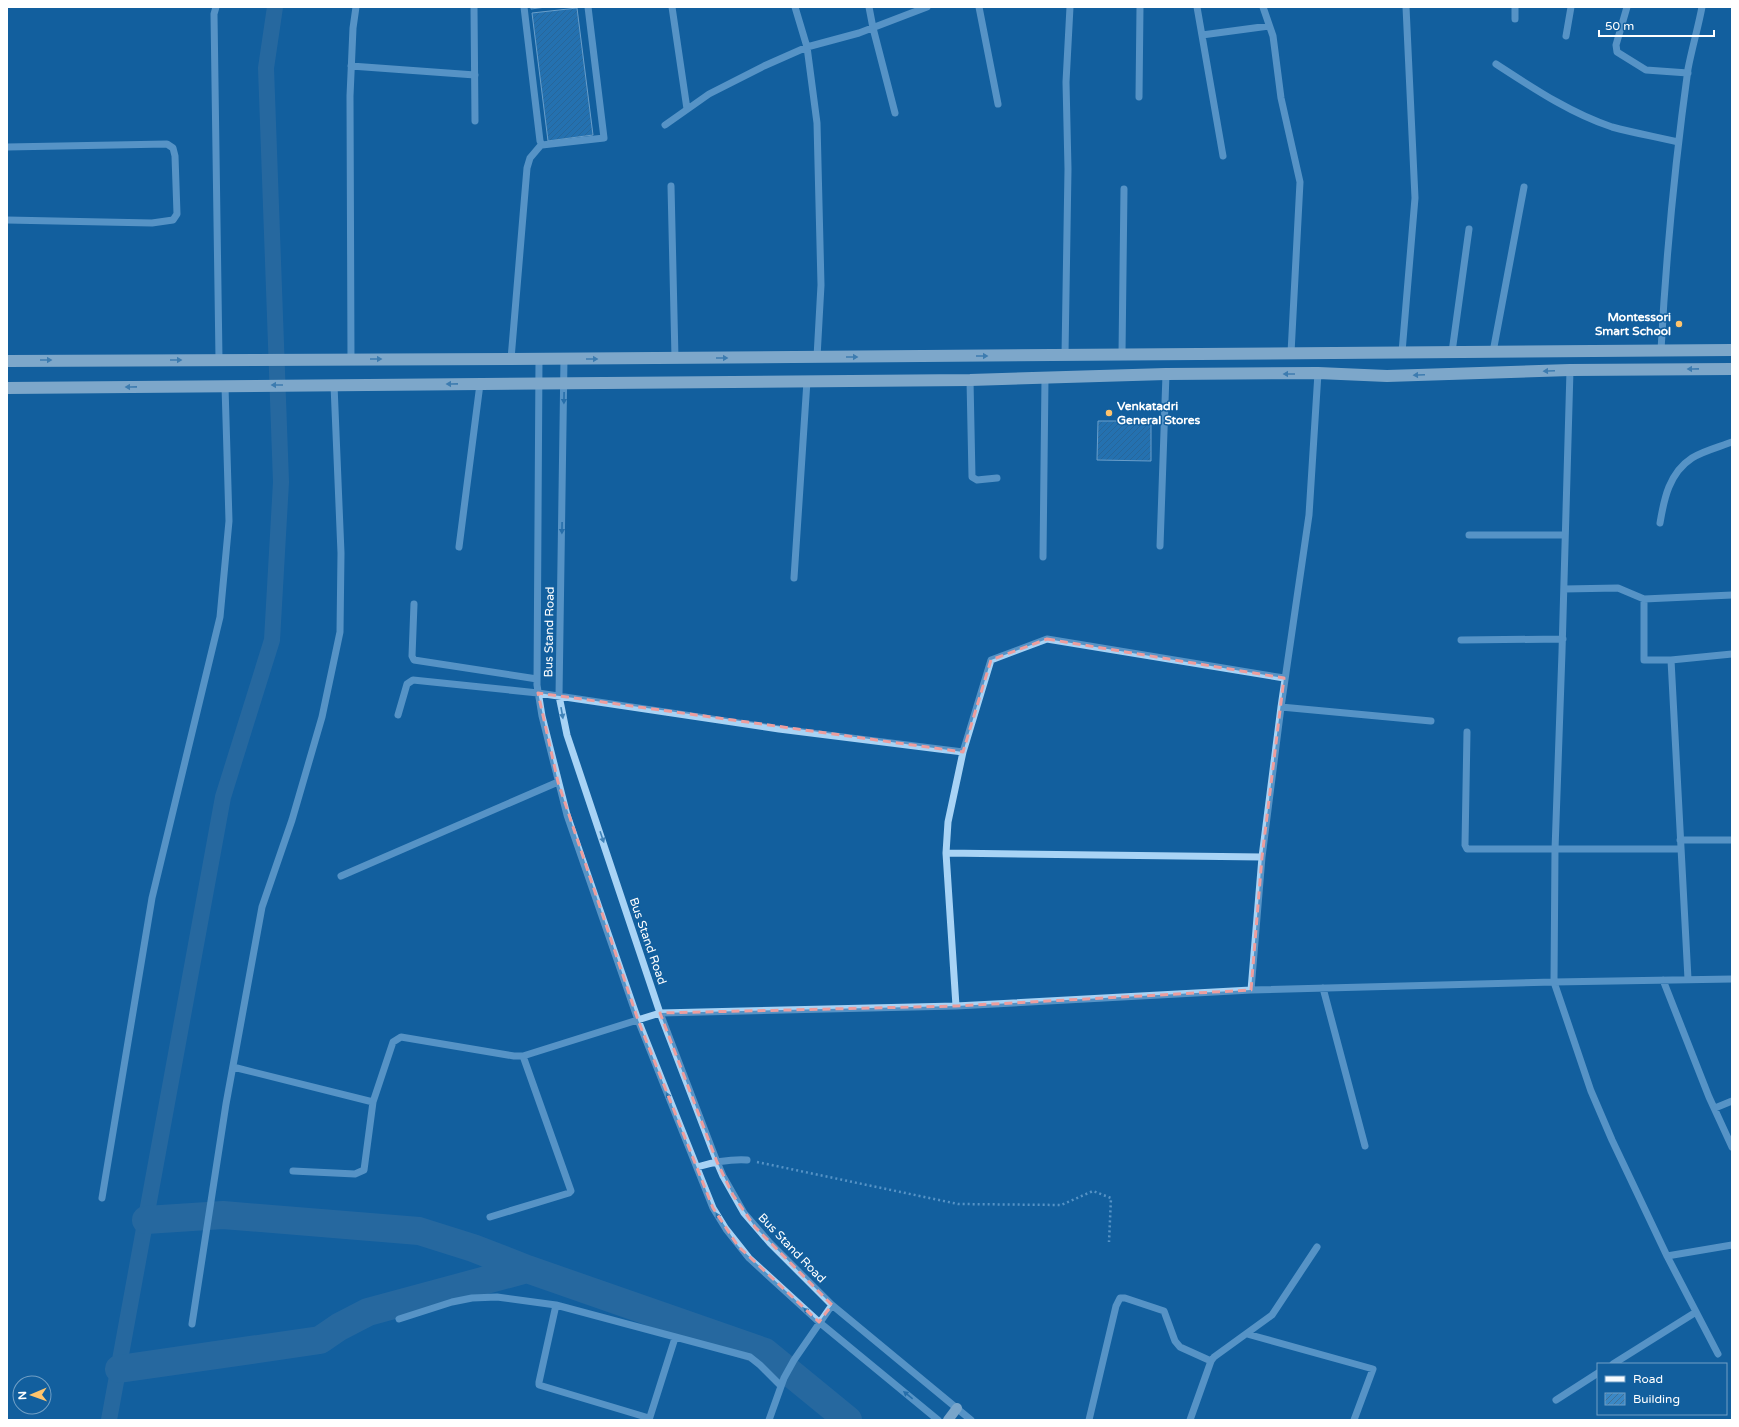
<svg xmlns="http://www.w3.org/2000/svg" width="1739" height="1427" viewBox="0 0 1739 1427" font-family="'Varela Round',sans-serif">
<defs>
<pattern id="building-hatch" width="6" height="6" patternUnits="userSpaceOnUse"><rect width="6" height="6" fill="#3b88c5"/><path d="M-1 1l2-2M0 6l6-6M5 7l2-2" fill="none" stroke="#427095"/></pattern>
</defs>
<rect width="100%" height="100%" fill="#125f9e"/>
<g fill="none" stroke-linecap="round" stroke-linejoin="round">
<path stroke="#3e74a1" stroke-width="16" d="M109 1420 223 797 272 640 281 482 266 68 275 7"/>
<path stroke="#3e74a1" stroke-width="28" d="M146 1220 223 1215 419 1231 473 1248 527 1269
M119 1369 320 1340 339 1327 368 1312 527 1269 765 1352 848 1420"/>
</g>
<path fill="url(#building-hatch)" stroke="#d1eafe" d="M531 7H546L531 9Z
M577 8 593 135 548 141 532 13Z
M1098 421H1151V461L1097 460Z"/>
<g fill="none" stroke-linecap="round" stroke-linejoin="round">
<path stroke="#a8d3f5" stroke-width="2.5" stroke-dasharray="2 3" stroke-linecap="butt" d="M757 1162 958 1204 1061 1205 1093 1191 1111 1198 1109 1242"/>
<path stroke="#a8d3f5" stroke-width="7" d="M216 7 214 14 219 359
M474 7 475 121
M524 7 540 141 542 145 604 138 588 7
M672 7 687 109
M869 7 873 28 895 113
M979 7 998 104
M1197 7 1223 156
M1263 7 1273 36 1281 98 1300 182 1291 353
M1627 7 1616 45 1617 52 1646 70 1688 73
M1515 19V7
M1202 35 1269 26
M1566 36 1571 7
M1496 64C1533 88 1570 113 1612 127 1634 133 1657 137 1678 142
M351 66 475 75
M1139 97 1140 7
M665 125 709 94 764 66 807 47 795 7
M7 147 167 144 173 148 175 156 177 214 173 220 152 223 7 220
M671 186 675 358
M1661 350C1666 256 1675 163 1688 69 1692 48 1698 28 1702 7
M1402 352 1415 198 1406 7
M1452 352 1469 229
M1493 352 1524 187
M1122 354 1124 189
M1065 355 1068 169 1066 82 1070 7
M817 357 821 285 817 123 807 47 859 33 927 7
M351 359 350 96 353 28 356 7
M511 359 527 168 530 158 541 145
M539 359 537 685 542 716 567 815 638 1020 713 1208 726 1229 749 1258 819 1322 938 1420
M564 359 559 696 567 735 660 1013 717 1162 723 1176 744 1213 770 1243 832 1305 971 1420
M1570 370 1562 652 1555 850 1554 982 1591 1091 1612 1140 1667 1256 1718 1354
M970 380 972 477 977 480 997 478
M1660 523C1664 499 1669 473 1692 458 1703 451 1719 447 1732 442
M1469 535H1565
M1160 546 1166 374
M459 547 480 384
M1043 557 1045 378
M794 578 807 381
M1564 589 1618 588 1644 599 1732 595
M1644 599V660H1671L1732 654
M414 604 412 656 414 660 537 679
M1461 640 1563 639
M1671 660 1688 979
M1281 707 1431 721
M1467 732 1465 845 1467 849H1681
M963 752 991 660 1047 639 1284 678
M1680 840H1732
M946 853 1262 857
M341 876 558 782
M1663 980 1709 1097 1732 1147
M1323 988 1365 1146
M1251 990 1262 857 1281 707 1309 515 1318 373
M956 1006 1251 990 1554 982 1732 979
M233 1067 373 1102
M1715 1108 1732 1101
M697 1167C714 1162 729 1159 747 1160
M293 1171 355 1174 364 1170 373 1102 393 1042 401 1037 514 1056H523L660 1013 956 1006 946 853 948 822 963 752 779 729 538 693 413 680 407 684 398 715
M102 1198 152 898 220 617 229 521 225 386
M490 1217 569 1193 571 1191 523 1056
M1667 1256 1732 1245
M556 1305 539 1382V1385L649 1418
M399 1319 452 1302 472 1298 497 1297 556 1305 750 1357 760 1365 781 1386
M192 1324 226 1104 262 907 292 820 322 717 340 632 341 553 334 385
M1247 1334 1373 1369 1354 1420
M1613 1364 1696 1312
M1556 1400 1598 1373
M649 1420 675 1338
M769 1420 784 1378 794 1360 832 1305
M1089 1420 1116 1306 1120 1298H1125L1164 1311 1175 1341 1180 1347 1211 1361
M1190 1420 1211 1361 1214 1357 1272 1315 1317 1247"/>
<path stroke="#f6fbff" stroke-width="10" d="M948 1420 957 1408"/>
<path stroke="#fff" stroke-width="12" d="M7 361 511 359 1732 350
M7 388 970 380 1166 374 1318 373 1387 376 1570 370 1732 369"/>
</g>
<defs><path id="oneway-solid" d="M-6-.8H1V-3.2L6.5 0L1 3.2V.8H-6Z"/></defs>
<g fill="#719fc5">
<use href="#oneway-solid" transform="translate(982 356)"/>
<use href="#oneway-solid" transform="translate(852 357)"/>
<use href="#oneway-solid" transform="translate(722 358)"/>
<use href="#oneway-solid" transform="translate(376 359)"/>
<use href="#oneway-solid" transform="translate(592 359)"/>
<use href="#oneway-solid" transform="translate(46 360)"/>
<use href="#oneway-solid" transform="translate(176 360)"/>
<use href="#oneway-solid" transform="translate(1693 369) rotate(179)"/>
<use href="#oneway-solid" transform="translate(1549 371) rotate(178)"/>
<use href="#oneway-solid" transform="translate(1289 374) rotate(180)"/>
<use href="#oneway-solid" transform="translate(1419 375) rotate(178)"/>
<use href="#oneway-solid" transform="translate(452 384) rotate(179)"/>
<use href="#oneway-solid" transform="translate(277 385) rotate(180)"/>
<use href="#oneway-solid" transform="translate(131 387) rotate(179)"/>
</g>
<g fill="#3f82b8">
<use href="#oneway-solid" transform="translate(564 398) rotate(91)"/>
<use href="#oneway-solid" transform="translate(562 528) rotate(91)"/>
<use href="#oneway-solid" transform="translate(562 713) rotate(80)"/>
<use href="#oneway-solid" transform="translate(602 837) rotate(71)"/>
<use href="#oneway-solid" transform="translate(669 1098) rotate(-112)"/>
<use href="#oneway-solid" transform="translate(719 1218) rotate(-120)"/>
<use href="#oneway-solid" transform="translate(808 1312) rotate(-137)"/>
<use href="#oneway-solid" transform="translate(908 1395) rotate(-141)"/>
</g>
<path d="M0 0H1739V1427H0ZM1047 639 1284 678 1262 857 1251 990 956 1006 660 1013 717 1162 733 1195 755 1227 832 1305 819 1322 738 1246 713 1208 638 1020 558 782 538 693 963 752 991 660Z" fill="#125f9e" fill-opacity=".55" fill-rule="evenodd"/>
<path fill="none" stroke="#ed9e9e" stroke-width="3" stroke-dasharray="8 5" stroke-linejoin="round" d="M1047 639 1284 678 1262 857 1251 990 956 1006 660 1013 717 1162 733 1195 755 1227 832 1305 819 1322 738 1246 713 1208 638 1020 558 782 538 693 963 752 991 660Z"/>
<g fill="#ffc46c" stroke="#125f9e" stroke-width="1.5">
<circle cx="1679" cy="324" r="4"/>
<circle cx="1109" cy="413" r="4"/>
</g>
<g text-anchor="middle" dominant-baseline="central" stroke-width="3" stroke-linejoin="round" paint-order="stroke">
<g font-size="12" font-weight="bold" fill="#fff" stroke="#125f9e" text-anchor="end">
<text x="1671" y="317">Montessori<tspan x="1671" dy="14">Smart School</tspan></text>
<text x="1117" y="406" text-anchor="start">Venkatadri<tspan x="1117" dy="14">General Stores</tspan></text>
</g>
<g font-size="12" fill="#fff" stroke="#125f9e">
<text transform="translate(549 632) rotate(-89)">Bus Stand Road</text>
<text transform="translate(648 941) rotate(71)">Bus Stand Road</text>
<text transform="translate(792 1248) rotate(46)">Bus Stand Road</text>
</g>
</g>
<rect width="1739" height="1427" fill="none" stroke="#ffffff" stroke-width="16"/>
<rect x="1597" y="1363" width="130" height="52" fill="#125f9e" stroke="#719fc5"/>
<rect x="1605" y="1376" width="20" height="6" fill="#f6fbff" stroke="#719fc5"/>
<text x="1633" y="1383" font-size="12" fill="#ffffff">Road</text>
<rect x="1605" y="1393" width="20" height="12" fill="url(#building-hatch)" stroke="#719fc5"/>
<text x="1633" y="1403" font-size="12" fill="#ffffff">Building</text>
<g transform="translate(32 1395) rotate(268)"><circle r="19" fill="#125f9e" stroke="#719fc5"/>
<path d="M0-3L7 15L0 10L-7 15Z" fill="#ffc46c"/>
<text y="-6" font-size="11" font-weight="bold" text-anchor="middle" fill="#ffffff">N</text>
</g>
<path d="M1599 30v6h115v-6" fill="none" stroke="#ffffff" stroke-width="2"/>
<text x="1605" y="30" font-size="12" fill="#ffffff" stroke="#125f9e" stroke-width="3" paint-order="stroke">50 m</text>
</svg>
